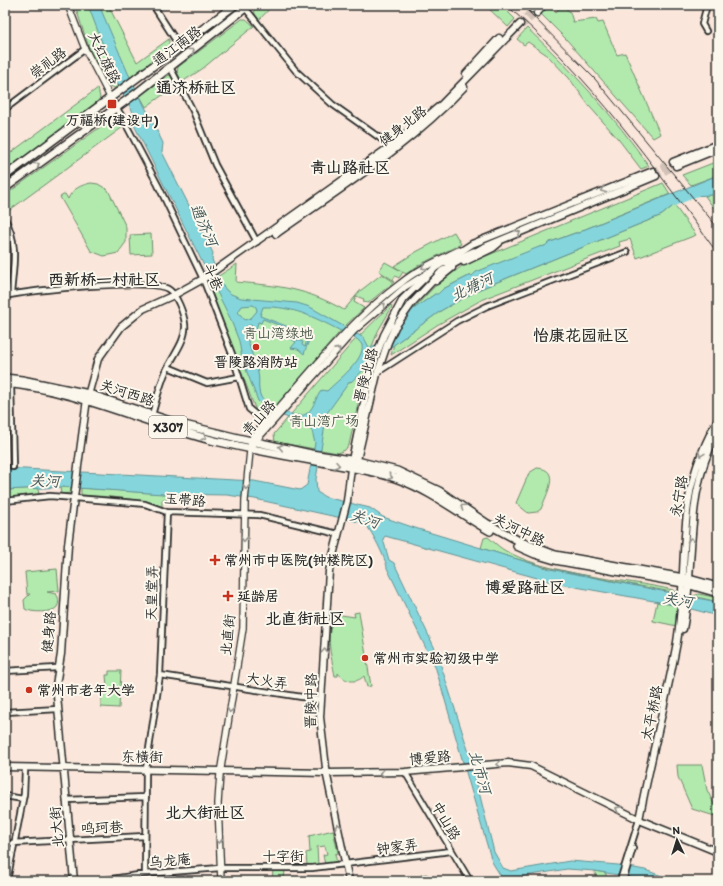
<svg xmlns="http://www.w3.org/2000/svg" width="723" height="886" viewBox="0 0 723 886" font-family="Itim,'LXGW WenKai TC',sans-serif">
<rect width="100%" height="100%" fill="#fae6da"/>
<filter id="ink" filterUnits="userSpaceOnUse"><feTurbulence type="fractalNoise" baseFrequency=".025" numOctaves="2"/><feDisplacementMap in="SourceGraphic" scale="8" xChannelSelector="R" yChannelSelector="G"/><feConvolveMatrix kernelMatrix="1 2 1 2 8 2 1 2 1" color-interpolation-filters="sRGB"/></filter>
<g filter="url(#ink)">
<path fill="#b2eaae" stroke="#6e8a6c" d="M75 5H108L137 62 169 39V49L117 88C114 88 111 88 109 85 94 68 82 27 75 5Z
M257 5H273L259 20C255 14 252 11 257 5Z
M485 5H501L515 19 508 27Z
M562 5 570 12 573 22 596 19 598 23 603 22 617 55 625 53 660 134 653 138 566 39 541 14 548 7 556 12Z
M242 19H246L254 26 202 69 182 82 177 72 178 67Z
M527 28C572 70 614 116 649 166L641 169 619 140 590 107 569 78 547 55 528 42 524 45 517 39Z
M169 75 172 76 178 84 146 107 140 96Z
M98 88 100 98 97 102 5 171V157Z
M116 117 119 118 123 127 7 212 5 195 113 118Z
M718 161V175L691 185 682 175Z
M91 183 98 184 108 190 126 227V242L118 253 104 256 91 251 60 197 65 194 68 199C72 189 81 185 91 183Z
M663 183 670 194 583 230 580 233H575L548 243 545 246 477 272 472 276H469L443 289 438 295 435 294 412 310 434 287 462 266Z
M718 193V210L716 211 705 196Z
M674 205 696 235 637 258 630 239 619 242 620 246 483 299 437 325 391 355 394 344 403 338 442 310 480 289 662 215Z
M454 232 461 244 419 265 406 274 394 266 416 252Z
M151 234 152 254 131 255 130 235Z
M385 262 403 272 399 278 395 276 393 280 379 271Z
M237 264 236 282C280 286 305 288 344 310L360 291 382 274 394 282 368 303 363 302 364 299 356 296 354 302 364 308 344 327 265 418 256 411 208 283Z
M391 305 392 307 378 331 369 354 349 445 345 450 338 453 275 442 274 434 352 343Z
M537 468C562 469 546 495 541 509L537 512 528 513 516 503 529 473Z
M60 487H72V493L61 494Z
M38 488 39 495 5 499V490Z
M81 488 167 494V500H162V508C136 497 109 497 81 495Z
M488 537C495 543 502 550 510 553 557 577 622 578 673 590L677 593C609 580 546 570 481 548L484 538Z
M57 569 59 591 47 592 56 594 58 597C59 600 59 604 57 607 53 613 31 613 25 609L24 600 30 594H27L25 572Z
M699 594 718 598V602L693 596Z
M657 602 679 606 677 626 653 621Z
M359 612 371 686 367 687 364 676C356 684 345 682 338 673V676H335C332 659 321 624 341 615L355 617 354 613Z
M109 671H121L119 708 101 707V687H107L106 675H109Z
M677 765H702L707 790 718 812V817L692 809 678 777Z
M333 830 338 853 335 854 337 863 325 865 323 855 327 854 325 846 317 847 318 865 307 866 306 853 310 852 309 836Z
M273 870H285L284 881H272Z
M595 871 606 873V881H596Z
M426 874 430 876 432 881H418L421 875Z"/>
<path fill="#85d6dc" stroke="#619295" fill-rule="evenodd" d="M88 5H99L128 73 163 143 162 152 213 253 212 259 219 280 226 290 231 294 241 298 297 303 310 307 364 338 370 349 406 320 412 310 435 294H438L443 289 469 276H472L476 272 539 247 545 246 548 243 575 233H580L583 230 718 175V193L714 195 685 196 662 215 480 289 442 310 403 338 375 359 351 382 350 381 327 413 316 479 317 492 325 497 370 508 383 517 415 528 550 569 718 602V616L676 605 559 584 385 536 383 539 389 560 394 563 437 653 470 756 494 852 503 868 511 871 517 870 570 861 618 865 645 870 676 881H652L595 871 567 869 525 876 502 878 492 862 436 669 387 568C387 561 370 527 364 523L255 499 227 495 163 494 63 487 5 490V468L254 481 300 490 307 485 315 443 312 431 303 423 269 411 258 401 242 359 239 341 230 318 132 121 133 112 118 85ZM253 305 256 307 257 311 251 318 245 320 238 312 242 306ZM263 307C292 306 314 317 339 330 347 334 358 337 362 345 365 360 337 381 327 391L322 390C315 397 314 411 304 415 294 418 266 406 261 397 257 389 260 381 258 373 255 358 245 342 247 326L251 325 255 333 259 335V332L256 330 258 322 261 323 263 319 291 330 287 338 290 339 294 329 260 316Z
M291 338 303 342 302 345 305 347 307 339 309 340 304 354 298 349 291 348 296 342 291 339Z"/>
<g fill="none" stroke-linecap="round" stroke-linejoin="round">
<path stroke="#85d6dc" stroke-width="7" d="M673 203 698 192"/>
<path stroke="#d1c1b7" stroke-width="6" stroke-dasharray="6 3" stroke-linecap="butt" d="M520 24 532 9
M522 26 537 13
M653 171 673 162
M656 176 676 166"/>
<defs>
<path id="minor" d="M153 5 180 47
M246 9 296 71 332 104 391 146
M706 31 702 24 707 5
M170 67 193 111 215 165 257 242
M111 99 121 115 158 185 203 279 232 354 249 409 266 423
M5 109 85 49
M5 219C19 244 13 267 11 294
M5 296C30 290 150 278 168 289 177 294 184 315 185 324 187 340 172 357 166 371 160 385 156 401 152 415
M168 367 207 383 239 377
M381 370 457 321 487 306 627 252
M11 384 13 467
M5 501 50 496 135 503 145 504 167 512 259 515 338 534
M5 671 57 668
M160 675 321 700
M5 712 58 709
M405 772 470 881
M5 796 23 799
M66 800 146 797
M12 843 145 836
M145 874 146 769 160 675 167 512
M7 881 24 794 25 771
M99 881 145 874 220 868H312L451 851
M620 881 639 820
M623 881 633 848"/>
<path id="tertiary" d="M68 5 85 49 111 99
M447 263 474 251
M253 444 354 331 405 287 427 273
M221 881 218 803 220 774 243 628 245 500 251 441 253 436C302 385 343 326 401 283 418 269 439 260 459 250"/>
<path id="secondary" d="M532 9 535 5
M537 13 544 5
M466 74 499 38
M673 162 718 144
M676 166 718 149
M276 234C341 188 410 145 464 87
M464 262 493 248 499 243
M436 281 452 268
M356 464 377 374 388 342 395 327 412 303 442 271 482 248 656 176
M683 629C696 564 683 493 718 432
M5 767 327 773 405 772 508 763 531 766 642 821 718 852
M639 820C650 761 666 702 677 642 684 599 682 556 687 513 690 479 702 448 718 419
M74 881 56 685 61 654 68 545 78 466 87 399 98 359 121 327 143 309 174 295 203 279 391 146 442 104 520 24
M349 881 327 776 320 717 329 571 347 501 352 460 371 369 384 335 403 299 435 268 472 244 653 171"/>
<path id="primary" d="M5 176 235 5
M5 188 138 92 249 5
M5 378 22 380 89 394 176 423 238 438 311 454 357 461 397 471 439 491 486 523 521 542 555 555 689 579 718 587
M5 383C78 390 144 423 215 441 250 449 286 456 322 462 348 467 373 470 398 479 432 491 460 514 490 531
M517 546 535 554 555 560 683 583 718 593"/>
</defs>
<use href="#minor" stroke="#2b2b2b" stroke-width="8"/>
<use href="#tertiary" stroke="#2b2b2b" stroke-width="8"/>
<use href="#secondary" stroke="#2b2b2b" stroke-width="9"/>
<use href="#primary" stroke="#2b2b2b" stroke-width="10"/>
<use href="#minor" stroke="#fbf7ec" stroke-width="4.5"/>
<use href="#tertiary" stroke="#fbf7ec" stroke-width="5.5"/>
<use href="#secondary" stroke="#fbf7ec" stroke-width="6"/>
<use href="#primary" stroke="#fbf7ec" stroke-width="7"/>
<path stroke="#2b2b2b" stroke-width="1" d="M506 5C590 76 654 166 718 254
M522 5 595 79 718 228"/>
</g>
<defs><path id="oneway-chevron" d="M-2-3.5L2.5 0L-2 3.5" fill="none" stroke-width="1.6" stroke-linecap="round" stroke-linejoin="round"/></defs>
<g stroke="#93918c">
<use href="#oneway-chevron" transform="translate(192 51) rotate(-38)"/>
<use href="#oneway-chevron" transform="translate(37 165) rotate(-36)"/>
<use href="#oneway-chevron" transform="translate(603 190) rotate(158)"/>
<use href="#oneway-chevron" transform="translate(518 233) rotate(-23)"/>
<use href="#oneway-chevron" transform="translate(424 267) rotate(148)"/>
<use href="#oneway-chevron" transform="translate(383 305) rotate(-39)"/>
<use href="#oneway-chevron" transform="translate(338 350) rotate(-48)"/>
<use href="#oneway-chevron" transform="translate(204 437) rotate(17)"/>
<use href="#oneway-chevron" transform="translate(281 447) rotate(-168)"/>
<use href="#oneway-chevron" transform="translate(701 454) rotate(110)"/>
<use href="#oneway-chevron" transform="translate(337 465) rotate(10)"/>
<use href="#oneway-chevron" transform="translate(390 477) rotate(17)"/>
<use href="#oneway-chevron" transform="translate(246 487) rotate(95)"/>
<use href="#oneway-chevron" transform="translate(463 507) rotate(-145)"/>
<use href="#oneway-chevron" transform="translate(244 539) rotate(92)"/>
<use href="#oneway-chevron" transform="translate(691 540) rotate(-87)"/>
<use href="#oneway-chevron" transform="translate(325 651) rotate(-86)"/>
<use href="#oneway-chevron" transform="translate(230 710) rotate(99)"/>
<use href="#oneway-chevron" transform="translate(499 764) rotate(175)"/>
<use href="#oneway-chevron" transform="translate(382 773) rotate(179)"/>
<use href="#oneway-chevron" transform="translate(618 809) rotate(-153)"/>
<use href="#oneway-chevron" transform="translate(338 826) rotate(-102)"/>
<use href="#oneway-chevron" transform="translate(219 841) rotate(89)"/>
</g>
</g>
<g fill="#c8321e" stroke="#fbf7ec" stroke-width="1.5">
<rect x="107" y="99" width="10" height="10" rx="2"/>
<circle cx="256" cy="347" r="4"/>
<path d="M213 554h4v4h4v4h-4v4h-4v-4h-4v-4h4z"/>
<path d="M226 590h4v4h4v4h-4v4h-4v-4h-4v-4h4z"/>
<circle cx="365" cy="658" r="4"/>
<circle cx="29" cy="690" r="4"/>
</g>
<g text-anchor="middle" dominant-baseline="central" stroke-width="4" stroke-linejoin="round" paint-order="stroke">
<rect fill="#fbf7ec" stroke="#696865" stroke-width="1" x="149" y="416" width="38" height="22" rx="3"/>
<g font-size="13" font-weight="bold" fill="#2b2b2b">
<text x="168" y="427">X307</text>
</g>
<g font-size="14" fill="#2b2b2b" stroke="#fbf7ec">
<text transform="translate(177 46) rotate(-37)">通江南路</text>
<text transform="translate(104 58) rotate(64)">大红旗路</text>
<text transform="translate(48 63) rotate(-37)">崇礼路</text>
<text transform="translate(403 126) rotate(-38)">健身北路</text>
<text transform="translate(213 277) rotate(67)">斗巷</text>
<text transform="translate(366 375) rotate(-75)">晋陵北路</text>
<text transform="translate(127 393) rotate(18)">关河西路</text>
<text transform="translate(259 418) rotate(-48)">青山路</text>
<text transform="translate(679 496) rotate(-80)">永宁路</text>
<text transform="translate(185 500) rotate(5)">玉带路</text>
<text transform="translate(519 530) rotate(26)">关河中路</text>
<text transform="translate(152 593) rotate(-89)">天皇堂弄</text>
<text transform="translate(49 632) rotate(-85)">健身路</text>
<text transform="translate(228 635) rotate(-84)">北直街</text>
<text transform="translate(267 681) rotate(8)">大火弄</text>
<text transform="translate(311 701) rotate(-89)">晋陵中路</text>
<text transform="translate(652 713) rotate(-78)">太平桥路</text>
<text transform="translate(142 757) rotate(1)">东横街</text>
<text transform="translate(430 758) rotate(-5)">博爱路</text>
<text transform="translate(446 821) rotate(60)">中山路</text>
<text transform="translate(57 827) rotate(-95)">北大街</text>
<text transform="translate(102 828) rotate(-3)">鸣珂巷</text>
<text transform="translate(397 847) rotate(-7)">钟家弄</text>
<text x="283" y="856">十字街</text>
<text transform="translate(170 861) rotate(-5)">乌龙庵</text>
</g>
<g font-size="14" font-weight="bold" fill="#2b2b2b" stroke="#fbf7ec" text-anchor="start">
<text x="112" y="120" text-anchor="middle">万福桥(建设中)</text>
<text x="256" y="362" text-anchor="middle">晋陵路消防站</text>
<text x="224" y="560">常州市中医院(钟楼院区)</text>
<text x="237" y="596">延龄居</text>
<text x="373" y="658">常州市实验初级中学</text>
<text x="37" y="690">常州市老年大学</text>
</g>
<g font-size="14" fill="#4d5b4c" stroke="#fbf7ec">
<text x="278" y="333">青山湾绿地</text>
<text x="324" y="421">青山湾广场</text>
</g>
<g font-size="15" font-style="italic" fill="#425657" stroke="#fbf7ec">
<text transform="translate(204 225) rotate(66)">通济河</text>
<text transform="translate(472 287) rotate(-26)">北塘河</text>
<text transform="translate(45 481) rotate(2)">关河</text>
<text transform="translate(365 519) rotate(18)">关河</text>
<text transform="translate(678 600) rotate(10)">关河</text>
<text transform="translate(480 772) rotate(74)">北市河</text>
</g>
<g font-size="16" font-weight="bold" fill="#2b2b2b" stroke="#fbf7ec">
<text x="196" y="87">通济桥社区</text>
<text x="350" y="167">青山路社区</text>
<text x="104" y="279">西新桥一村社区</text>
<text x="581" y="335">怡康花园社区</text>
<text x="525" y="587">博爱路社区</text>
<text x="305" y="618">北直街社区</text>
<text x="205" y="812">北大街社区</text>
</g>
</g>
<rect width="723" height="886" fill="none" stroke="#fbf7ec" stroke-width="20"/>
<rect x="10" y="10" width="703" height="866" fill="none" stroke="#2b2b2b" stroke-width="1.5" filter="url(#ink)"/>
<g transform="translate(677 840) rotate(356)" stroke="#fbf7ec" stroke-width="3" paint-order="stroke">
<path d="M0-3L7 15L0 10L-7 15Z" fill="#2b2b2b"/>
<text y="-6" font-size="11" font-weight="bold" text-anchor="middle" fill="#2b2b2b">N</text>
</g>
</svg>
